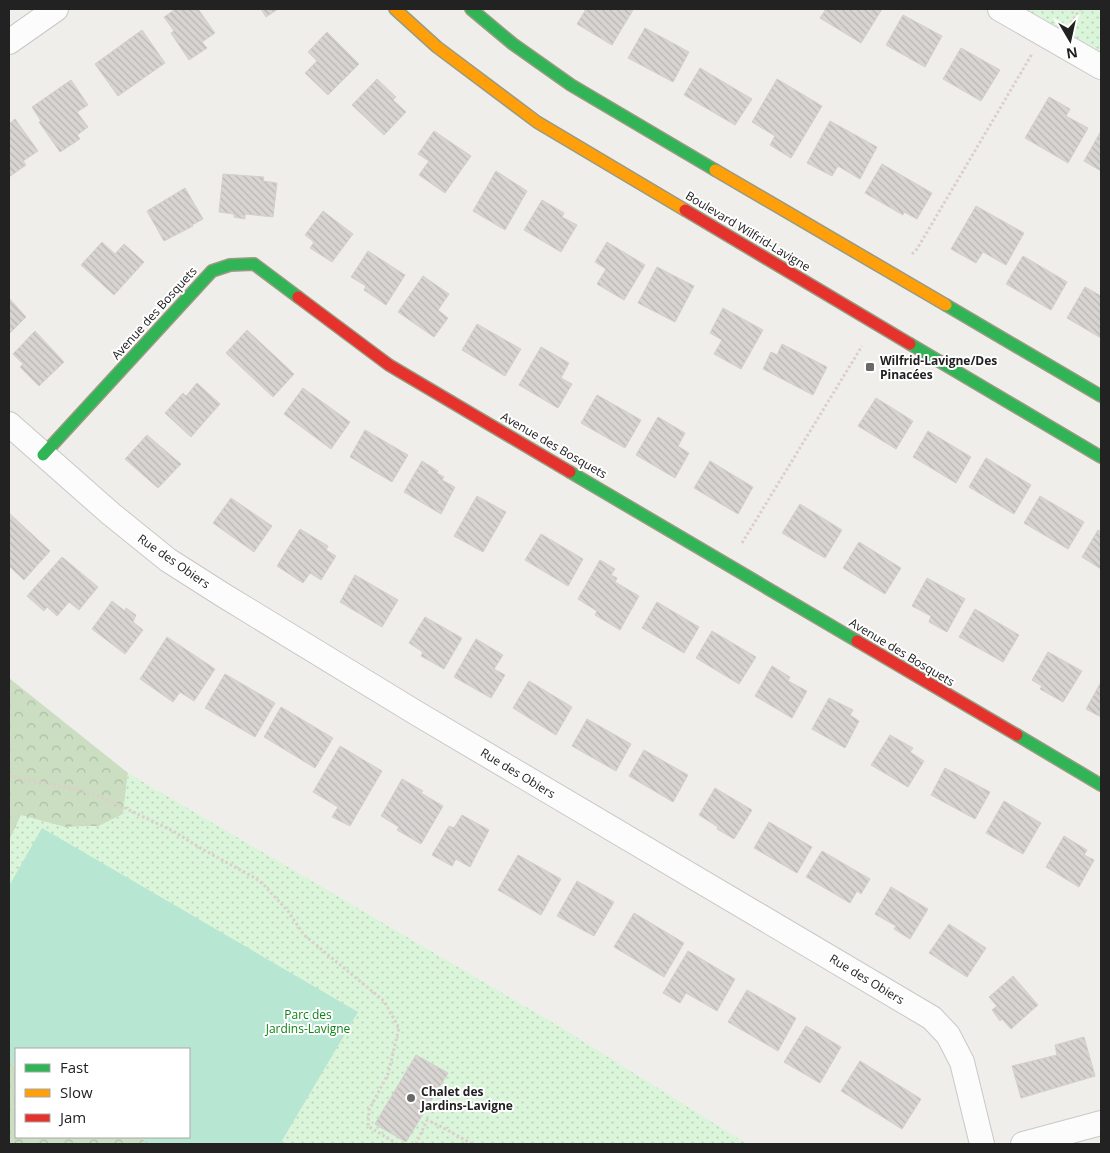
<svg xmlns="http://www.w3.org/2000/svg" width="1110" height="1153" viewBox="0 0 1110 1153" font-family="'Open Sans',sans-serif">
<defs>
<pattern id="forest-crowns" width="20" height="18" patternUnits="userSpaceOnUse" patternTransform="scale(1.25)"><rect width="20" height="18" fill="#cbdec1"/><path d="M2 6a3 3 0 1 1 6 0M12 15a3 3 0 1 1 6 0" fill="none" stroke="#aebea6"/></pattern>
<pattern id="park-dots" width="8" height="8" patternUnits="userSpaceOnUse" patternTransform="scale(1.25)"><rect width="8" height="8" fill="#daf5da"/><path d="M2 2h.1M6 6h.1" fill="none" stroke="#bbd2bb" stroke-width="1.8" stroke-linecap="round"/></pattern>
<pattern id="building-back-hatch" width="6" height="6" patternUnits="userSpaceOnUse" patternTransform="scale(1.25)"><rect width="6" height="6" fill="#d7d4d2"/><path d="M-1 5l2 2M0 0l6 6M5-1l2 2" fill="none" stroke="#b8b6b4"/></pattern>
</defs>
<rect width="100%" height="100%" fill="#f0eeeb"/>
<path fill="url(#forest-crowns)" d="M9 678 128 773 123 814 99 826 65 827 21 816 9 841Z
M9 1061 16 1066V1137H138L151 1144H9Z"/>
<path fill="url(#park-dots)" d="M1000 9H1101V67Z
M128 773 557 1025 747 1144H151L138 1137H189V1049H16V1066L9 1061V841L21 815 65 827 99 826 123 814Z"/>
<path fill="#b7e6d2" d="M42 828 358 1012 280 1144H151L138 1137H189V1049H16V1066L9 1061V886Z"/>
<path fill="url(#building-back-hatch)" stroke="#d3d0cc" d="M176 9H198L215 33 202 42 207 48 189 60 171 33 174 31 164 17Z
M261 9H278L266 17Z
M586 9H631L633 10 612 45 577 24Z
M826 9H882L861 43 820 18Z
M903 15 942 36 925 67 886 45Z
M645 28 689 52 673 82 628 58Z
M142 30 165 63 118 96 95 64Z
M327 32 359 64 328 95 305 73 317 61 308 52Z
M961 48 1000 70 981 101 943 79Z
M700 68 752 99 735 125 684 95Z
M377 79 396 97 393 100 406 112 384 135 352 105Z
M777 79 822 106 791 158 770 145 775 136 752 122Z
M71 80 88 105 77 112 88 127 77 135 80 139 60 152 39 122 41 121 32 107Z
M1049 97 1070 109 1066 116 1088 128 1068 163 1025 138Z
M15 119 38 151 23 161 26 165 9 177V124Z
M830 121 877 147 860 179 838 166 832 176 807 163Z
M434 131 471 156 445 193 419 175 429 161 418 154Z
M1101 131V171L1084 161Z
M882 164 932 193 917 219 904 212 903 215 865 193Z
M496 171 527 191 505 230 473 211Z
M223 174 264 177 263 181 277 183 273 217 245 214V219L234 217V214L219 212Z
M185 188 203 219 192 225 193 226 164 241 147 211Z
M542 200 564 213 562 217 577 225 561 252 524 230Z
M976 206 1024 233 1006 265 983 252 976 263 951 249Z
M323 211 353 234 332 262 310 248 314 242 305 235Z
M102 242 115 254 124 244 144 262 114 295 81 265Z
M607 242 645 265 624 300 597 284 606 269 595 262Z
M368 251 405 275 386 305 364 290 366 286 351 277Z
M1023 256 1067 282 1051 310 1006 284Z
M657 267 694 286 675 322 638 303Z
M423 276 449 294 438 310 448 318 434 337 398 312Z
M1085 287 1101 296V338L1067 318Z
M9 298 26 317 9 334Z
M723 308 763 330 741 369 714 354 722 340 710 333Z
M477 324 521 349 505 376 462 350Z
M247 330 294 374 273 397 226 353Z
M35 331 64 362 39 386 20 367 23 364 13 354Z
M782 344 827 367 813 395 763 369 771 352 777 355Z
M541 347 569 363 561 378 572 384 558 408 519 385Z
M197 383 220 404 191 437 165 413 183 393 186 396Z
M303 388 350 422 331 449 284 414Z
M597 395 641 420 625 448 581 423Z
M876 398 913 421 896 449 858 426Z
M658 417 685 433 678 446 689 453 675 478 636 455Z
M365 430 408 455 392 482 350 457Z
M928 431 971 457 956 483 913 457Z
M147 435 181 464 158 488 125 459Z
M986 458 1031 485 1014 514 969 487Z
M422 461 438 471 437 473 444 477 442 480 455 487 441 514 404 492Z
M710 461 753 487 738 514 694 488Z
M477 496 506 512 483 552 454 536Z
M1040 496 1084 522 1068 549 1024 523Z
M231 498 272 526 254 552 213 523Z
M800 504 842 530 825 558 782 533Z
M9 513 50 551 24 580 9 566Z
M300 529 328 546 326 550 336 556 321 580 310 573 303 583 277 566Z
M1098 530 1101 532V569L1082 557Z
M541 534 583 559 568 586 525 560Z
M859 542 901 568 885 594 843 568Z
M62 557 98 587 79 610 69 602 57 616 47 607 44 611 27 596Z
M600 560 615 569 611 575 617 578 615 582 639 596 620 630 595 615 597 611 578 599Z
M355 575 398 600 382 627 340 602Z
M927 578 965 599 947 632 929 622 931 616 912 606Z
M112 601 125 611 126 608 136 615 133 622 143 630 125 654 92 629Z
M657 602 699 627 684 653 642 628Z
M975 609 1019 635 1003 662 959 637Z
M425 617 462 638 444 669 421 656 423 652 409 643Z
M712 631 756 657 739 684 696 658Z
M167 637 215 669 194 701 180 692 173 702 140 679Z
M476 639 503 655 494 669 505 675 491 698 454 677Z
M1048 652 1082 671 1063 702 1040 689 1042 686 1032 680Z
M772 666 790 677 788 681 807 691 792 718 755 696Z
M225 674 275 703 255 737 205 708Z
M529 681 572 707 556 735 513 708Z
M1101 682V717L1086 709Z
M829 698 853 710 850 715 859 721 845 748 812 729Z
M281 707 333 738 315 768 264 737Z
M587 719 631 744 616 771 572 746Z
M890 735 913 748 910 752 924 761 908 787 871 765Z
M340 746 382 771 350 826 332 817 338 807 313 792Z
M644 750 688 775 673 802 629 776Z
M945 768 990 792 975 819 931 795Z
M402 779 423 791 421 793 443 806 421 844 397 830 399 827 381 816Z
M715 788 752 810 734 839 717 829 718 827 699 815Z
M1004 801 1041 823 1023 854 986 833Z
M462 815 489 830 470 867 456 859 452 866 432 855 449 826 454 828Z
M769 822 812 847 797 873 754 848Z
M1064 836 1087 850 1084 855 1094 860 1079 887 1046 867Z
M822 851 870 879 861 894 857 891 850 903 806 877Z
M518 855 561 879 541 915 498 890Z
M577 881 614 902 594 936 557 916Z
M891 887 928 909 910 939 894 929 896 926 875 914Z
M634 913 684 943 664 977 614 947Z
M949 924 986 948 967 977 929 953Z
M688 951 735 979 717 1011 686 993 680 1003 663 993Z
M1013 976 1038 1005 1011 1029 1002 1019 1000 1021 992 1010 997 1006 989 997Z
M747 990 796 1018 778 1051 728 1022Z
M806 1026 841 1047 820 1083 784 1062Z
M1084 1037 1095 1076 1021 1098 1012 1066 1057 1055 1055 1045Z
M416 1055 448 1073 406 1142 375 1124Z
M860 1061 921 1099 902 1129 841 1091Z"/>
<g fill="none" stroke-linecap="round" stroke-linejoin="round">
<defs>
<path id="street" d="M1000 9 1101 67
M9 42 56 9
M9 424 111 514 168 560 223 595 418 714 932 1018 948 1035 962 1062 982 1144
M1023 1144 1101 1123"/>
<path id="fast" d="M471 9 513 44 571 85 715 170
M946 305 1101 396
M910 344 1101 457
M43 455 212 271 230 265 254 264 298 297
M570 472 857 641
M1017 735 1101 785"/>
<path id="slow" d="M395 9 437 47 537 122 685 210
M715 170 946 305"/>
<path id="jam" d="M685 210 910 344
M298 297 389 365 570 472
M857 641 1017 735"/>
</defs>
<use href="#street" stroke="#c9c8c7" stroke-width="26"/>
<use href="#fast" stroke="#999a82" stroke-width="14"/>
<use href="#slow" stroke="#999a82" stroke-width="14"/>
<use href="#jam" stroke="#999a82" stroke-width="14"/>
<path stroke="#dccecd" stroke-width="3" stroke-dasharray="2.5 2.5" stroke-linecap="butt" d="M1071 23 1080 9
M912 254 917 249 1032 54
M742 543 862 346
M9 776 79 790 104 798 173 831 202 849 255 878 263 884 288 911 304 935 384 1001 399 1028 388 1074 369 1110 368 1126 397 1144
M416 1144 427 1120 440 1126 472 1144"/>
<use href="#street" stroke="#fdfcfc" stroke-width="24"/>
<use href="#fast" stroke="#30b455" stroke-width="11"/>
<use href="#slow" stroke="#ff9f0a" stroke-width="11"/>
<use href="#jam" stroke="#e5322d" stroke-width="11"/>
</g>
<g fill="#6a6968" stroke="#fff" stroke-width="2">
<rect x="865" y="362" width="10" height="10" rx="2.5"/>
<circle cx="411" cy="1098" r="5"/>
</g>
<g text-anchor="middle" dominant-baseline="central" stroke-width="4" stroke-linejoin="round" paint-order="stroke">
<g font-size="12" fill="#222" stroke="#fff">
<text transform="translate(748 231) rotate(31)">Boulevard Wilfrid-Lavigne</text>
<text transform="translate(154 313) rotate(-48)">Avenue des Bosquets</text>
<text transform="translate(554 445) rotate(30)">Avenue des Bosquets</text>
<text transform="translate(174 561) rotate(35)">Rue des Obiers</text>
<text transform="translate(902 652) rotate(31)">Avenue des Bosquets</text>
<text transform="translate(518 773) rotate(31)">Rue des Obiers</text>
<text transform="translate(867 979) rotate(31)">Rue des Obiers</text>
</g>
<g font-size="12" font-weight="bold" fill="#222" stroke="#fff" text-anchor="start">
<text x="880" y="360">Wilfrid-Lavigne/Des<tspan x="880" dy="14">Pinacées</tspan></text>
<text x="421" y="1091">Chalet des<tspan x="421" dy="14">Jardins-Lavigne</tspan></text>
</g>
<g font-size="12" fill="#0c8416" stroke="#fff">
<text x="308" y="1014">Parc des<tspan x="308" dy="14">Jardins-Lavigne</tspan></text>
</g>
</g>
<rect width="1110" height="1153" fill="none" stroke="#222222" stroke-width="20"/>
<rect x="15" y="1048" width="175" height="90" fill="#ffffff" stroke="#a7a7a7"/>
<rect x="25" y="1064" width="25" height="8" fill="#30b455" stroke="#a7a7a7"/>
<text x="60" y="1073" font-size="15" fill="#222222">Fast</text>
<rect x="25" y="1089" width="25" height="8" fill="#ff9f0a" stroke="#a7a7a7"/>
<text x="60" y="1098" font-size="15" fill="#222222">Slow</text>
<rect x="25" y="1114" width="25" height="8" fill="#e5322d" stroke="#a7a7a7"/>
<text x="60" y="1123" font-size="15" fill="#222222">Jam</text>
<g transform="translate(1070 40) rotate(171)" stroke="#ffffff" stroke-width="4" paint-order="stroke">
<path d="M0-4L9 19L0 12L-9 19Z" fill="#222222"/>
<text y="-8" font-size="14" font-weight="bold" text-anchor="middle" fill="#222222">N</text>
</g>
</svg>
